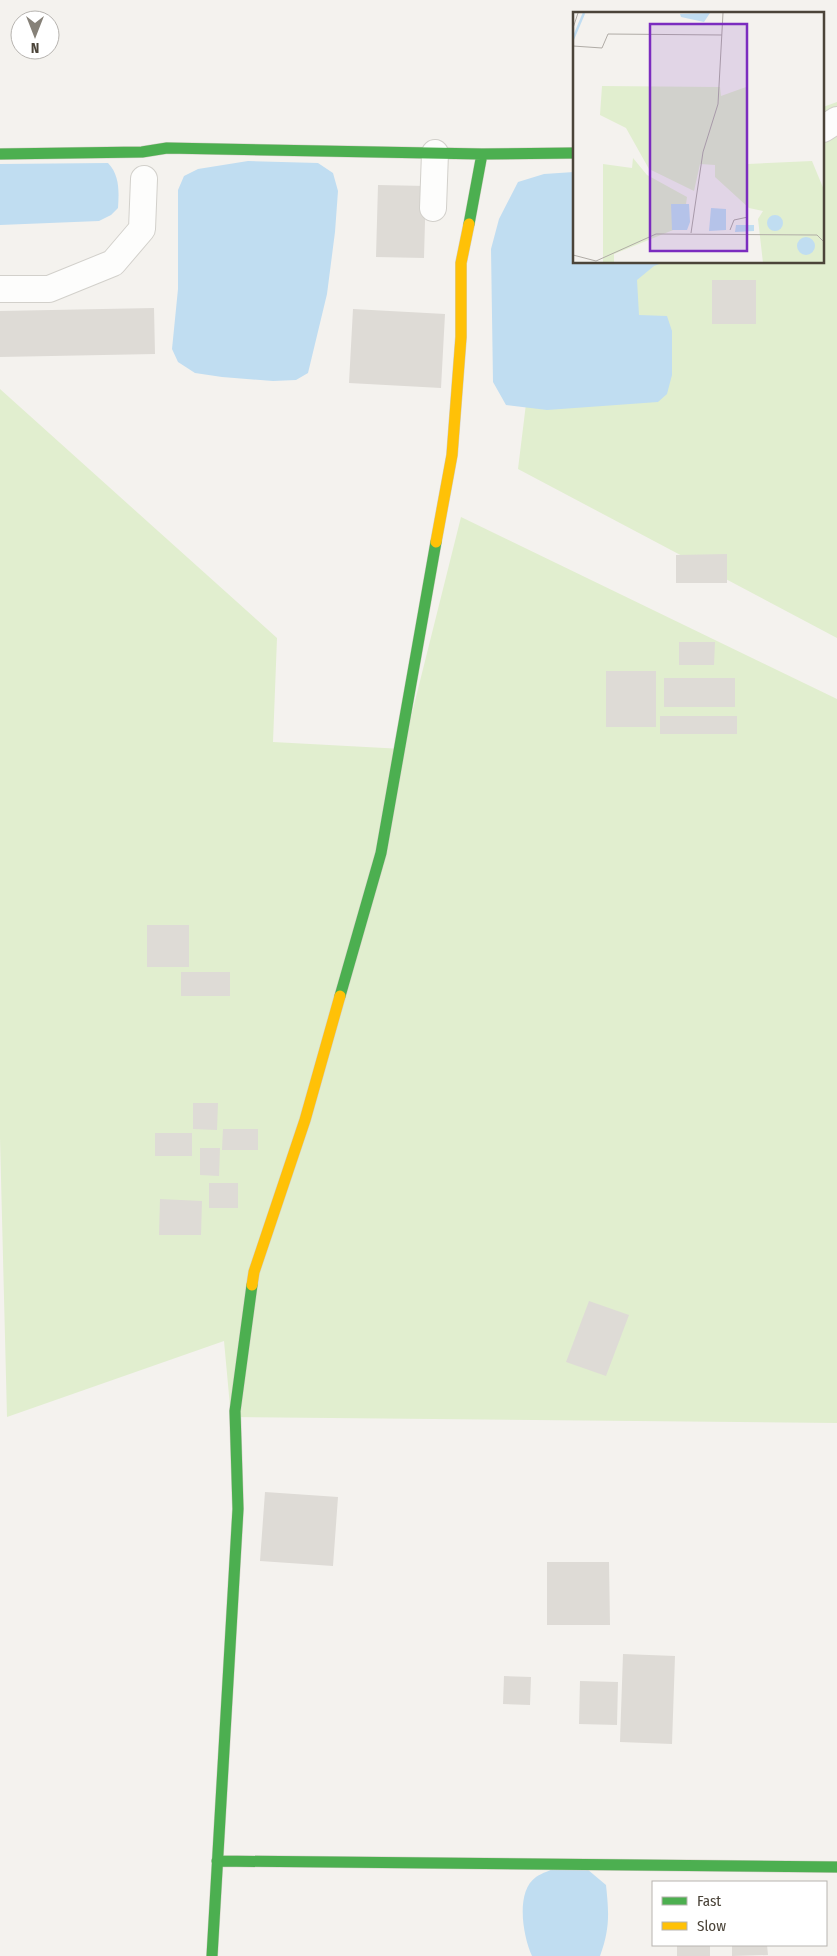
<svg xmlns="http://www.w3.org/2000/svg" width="837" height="1956" viewBox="0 0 837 1956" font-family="'Fira Sans Condensed',sans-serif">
<rect width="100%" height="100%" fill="#f4f2ee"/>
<path fill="#e1eecf" d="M837 102V638L518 469 549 216 574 262H823V107Z
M0 389 277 638 273 742 403 749 461 517 837 699V1423L231 1417 224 1341 7 1417 0 1138Z"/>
<path fill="#c0ddf1" d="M248 161 318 163 333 173 338 191 335 232 327 294 308 373 296 380 273 381 222 377 195 373 178 362 172 349 178 289V190L184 176 198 169Z
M108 163C120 175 119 193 118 208L111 215 99 221 0 225V164Z
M574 172V262L662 263 654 266 637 280 639 315 667 316 672 331V375L667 394 658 402 547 410 506 405 493 382 491 249 499 219 518 182 544 174Z
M558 1867 587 1869 606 1885C609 1913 610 1929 600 1956H532C523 1936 515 1892 536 1877 542 1873 551 1870 558 1867Z"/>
<path fill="#dedbd6" d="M378 185 426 186 424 258 376 257Z
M712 280H756V324H712Z
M154 308 155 354 0 357V311Z
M353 309 445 314 441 388 349 383Z
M727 554V583H676V555Z
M679 642H715L714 665H679Z
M606 671H656V727H606Z
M664 678H735V707H664Z
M660 716H737V734H660Z
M147 925H189V967H147Z
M181 972H230V996H181Z
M193 1103H218L217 1130 193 1129Z
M223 1129H258V1150H222Z
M155 1133H192V1156H155Z
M200 1148H220L219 1176 200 1175Z
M209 1183H238V1208H209Z
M160 1199 202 1201 201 1235H159Z
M589 1301 629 1315 606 1376 566 1362Z
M265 1492 338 1497 333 1566 260 1561Z
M547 1562H609L610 1625H547Z
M623 1654 675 1656 672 1744 620 1742Z
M504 1676 531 1677 530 1705 503 1704Z
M580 1681 618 1682 617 1725 579 1724Z
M677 1945H710V1956H677Z
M732 1945H767L768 1955 732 1956Z"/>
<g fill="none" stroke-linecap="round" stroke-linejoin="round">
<defs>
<path id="street" d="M823 129 837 120
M433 208 435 153
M0 289H49L113 263 142 229 144 179"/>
<path id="fast" d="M0 154 142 152 167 148 482 154 574 153
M469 224 482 154
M340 996 381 853 436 542
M217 1861 837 1867
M212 1956 238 1509 235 1411 252 1285"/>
<path id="slow" d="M436 542 452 455 461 337V263L469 224
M252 1285 254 1272 305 1120 340 996"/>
</defs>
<use href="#street" stroke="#d2d0cb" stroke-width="28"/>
<use href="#fast" stroke="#d3cfc5" stroke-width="12"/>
<use href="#slow" stroke="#d3cfc5" stroke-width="12"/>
<use href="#street" stroke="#fdfdfc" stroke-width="26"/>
<use href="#fast" stroke="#4caf50" stroke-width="11"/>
<use href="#slow" stroke="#ffc107" stroke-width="11"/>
</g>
<g transform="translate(573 12)">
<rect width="251" height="251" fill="#f4f2ee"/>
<path d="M29 74 147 75 148 84 173 75 175 152 239 149 251 178V251H190L185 207 190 199 176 196 142 165V153L127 152 121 179 76 157 53 116 27 103ZM60 146 74 163 114 185 110 214 41 242V251H30V152L59 156Z" fill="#e1eecf"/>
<path d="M137 1 131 10 108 5 107 2ZM98 192H116L117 210 114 218H99ZM138 196 153 197V218L136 219ZM194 211a8 8 0 1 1 16 0a8 8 0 1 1-16 0ZM163 213H181V219L162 220ZM224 234a9 9 0 1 1 18 0a9 9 0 1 1-18 0Z" fill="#c0ddf1"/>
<path fill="none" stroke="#c0ddf1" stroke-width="2.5" d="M0 27 11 1"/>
<path fill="none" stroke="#b0aca6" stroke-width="1" d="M0 16 5 1M0 34 29 36 35 22 149 23M157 218 161 208 175 205M118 221 130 140 145 92 150 1M0 243 23 249 83 222 244 223 252 231"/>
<path fill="#7b2cbf" fill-opacity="0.15" stroke="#7b2cbf" stroke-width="2.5" d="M77 12H174V239H77Z"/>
<rect width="251" height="251" fill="none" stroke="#4b4439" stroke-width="2.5"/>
</g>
<rect x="652" y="1881" width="175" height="65" fill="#ffffff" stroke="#b7b4b0"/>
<rect x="662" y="1897" width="25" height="8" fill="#4caf50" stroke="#b7b4b0"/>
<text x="697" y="1906" font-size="15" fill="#4b4439">Fast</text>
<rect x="662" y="1922" width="25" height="8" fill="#ffc107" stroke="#b7b4b0"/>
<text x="697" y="1931" font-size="15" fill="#4b4439">Slow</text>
<g transform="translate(35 35) rotate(180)"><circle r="24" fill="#ffffff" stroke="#b7b4b0"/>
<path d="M0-4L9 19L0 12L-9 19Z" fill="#868178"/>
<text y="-8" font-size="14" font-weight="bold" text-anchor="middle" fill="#4b4439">N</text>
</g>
</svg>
